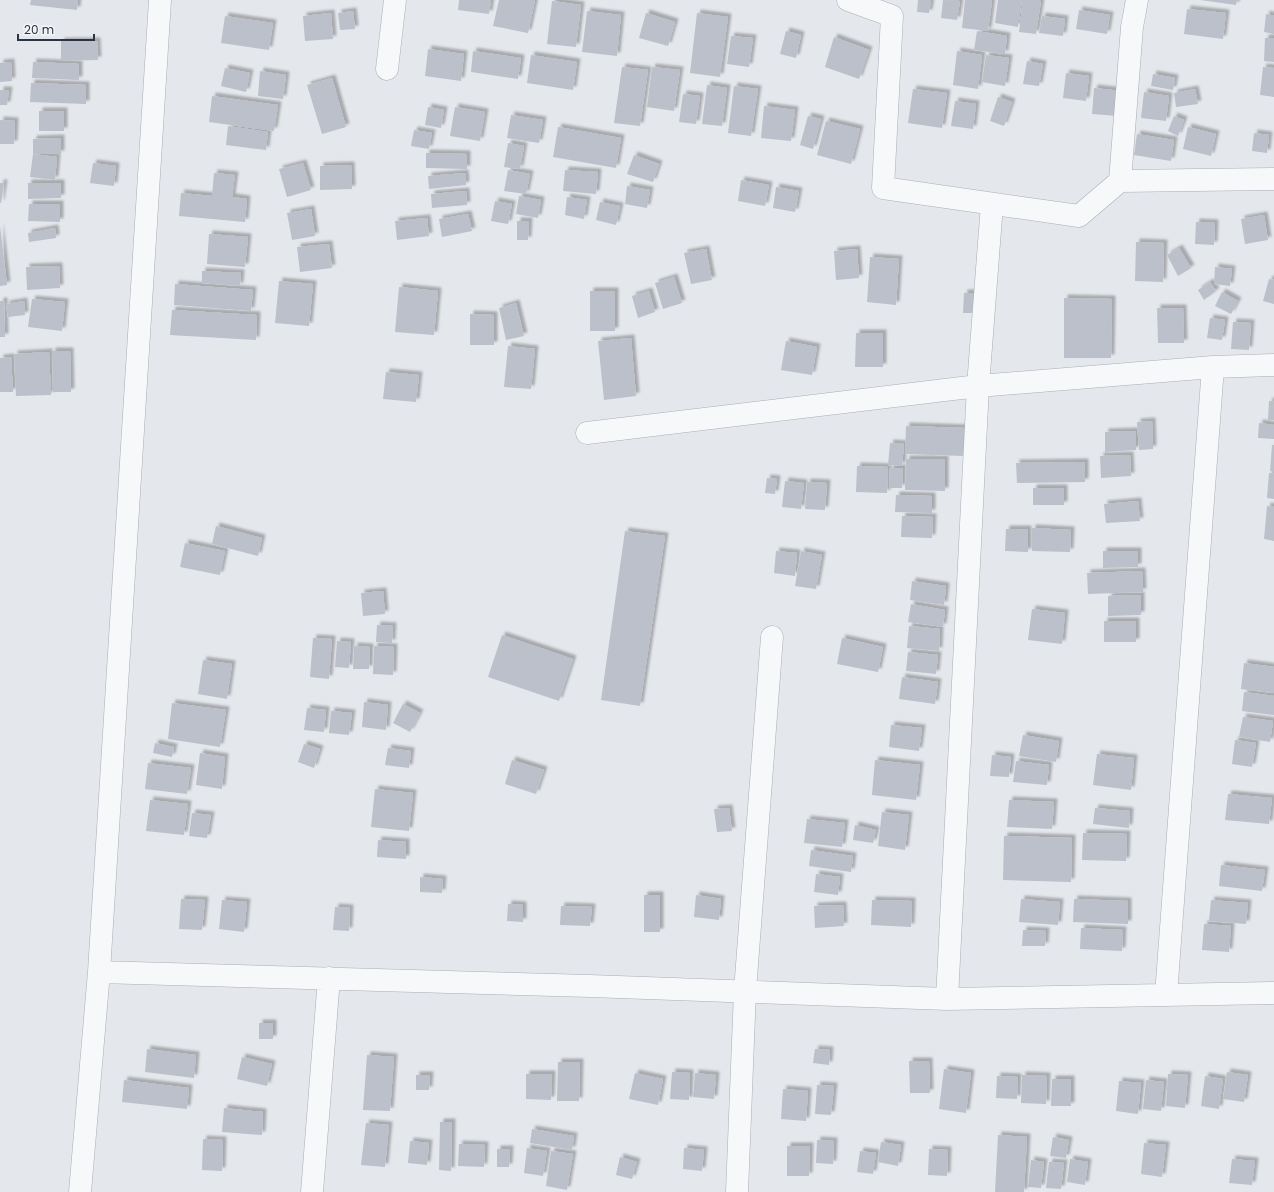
<svg xmlns="http://www.w3.org/2000/svg" width="1274" height="1192" viewBox="0 0 1274 1192" font-family="Poppins,sans-serif">
<defs>
<filter id="shadow"><feDropShadow dx="3.5" dy="-3.5" stdDeviation="1" flood-color="#0004"/></filter>
</defs>
<rect width="100%" height="100%" fill="#e4e7ec"/>
<path fill="#bbc0ca" filter="url(#shadow)" d="M31 0H78L77 10 30 5Z
M459 0H491L489 14 458 10Z
M499 0H535L528 33 493 26Z
M918 0H931L929 13 917 12Z
M943 0 960 1 957 20 941 18Z
M965 0H992L988 31 962 28Z
M998 0H1022L1018 27 995 23Z
M1023 0 1041 1 1036 34 1019 32Z
M1200 0H1237L1236 5Z
M552 1 581 5 576 47 547 44Z
M1187 9 1226 13 1223 39 1184 34Z
M1079 10 1110 15 1107 34 1076 29Z
M353 11 355 29 340 30 338 13Z
M587 11 621 15 617 56 582 52Z
M331 13 333 39 305 41 303 16Z
M646 13 675 22 668 46 639 38Z
M697 13 728 17 720 77 690 73Z
M1266 14 1274 16V34L1264 32Z
M225 16 273 23 269 50 221 43Z
M1042 16 1065 19 1063 36 1039 33Z
M786 31 801 35 796 58 780 54Z
M977 31 1007 36 1005 54 974 50Z
M731 36 753 38 749 67 727 64Z
M834 37 869 50 859 79 825 67Z
M1265 38H1274V62L1264 61Z
M61 41H97L98 60 61 61Z
M428 49 464 54 461 81 425 76Z
M473 51 521 58 518 79 471 72Z
M957 51 982 55 978 89 953 85Z
M531 55 577 62 573 90 527 83Z
M986 55 1009 58 1005 86 982 82Z
M1027 61 1043 64 1039 86 1023 84Z
M11 62 12 81 0 82V63Z
M33 62 79 64V80L32 78Z
M622 67 648 70 640 126 614 123Z
M652 67 680 70 674 111 647 107Z
M1263 67 1274 68V97L1260 95Z
M225 68 250 73 246 92 221 86Z
M260 71 286 75 283 99 258 96Z
M1066 73 1089 76 1086 101 1063 98Z
M1153 74 1175 78 1173 90 1151 86Z
M332 78 346 127 322 134 307 85Z
M31 83 86 85V104L30 102Z
M707 85 727 88 722 126 702 124Z
M734 86 758 89 751 136 728 133Z
M1094 88 1121 91 1118 116 1092 114Z
M913 89 947 93 942 128 908 123Z
M1195 89 1198 104 1176 107 1174 93Z
M0 90H9L7 105H0Z
M1144 92 1169 96 1166 121 1141 118Z
M683 94 700 96 696 124 679 122Z
M212 96 278 105 274 131 209 122Z
M998 97 1012 102 1004 126 990 121Z
M955 101 976 104 973 129 951 126Z
M764 106 795 110 791 141 761 138Z
M428 107 444 110 441 128 425 125Z
M455 107 485 112 480 141 450 136Z
M39 111H64V131H39Z
M511 115 543 120 539 143 507 138Z
M808 116 821 119 813 149 800 145Z
M1174 116 1184 120 1178 136 1168 131Z
M0 120 15 121 14 144H0Z
M826 121 860 129 851 164 817 155Z
M228 126 268 132 266 150 226 145Z
M558 127 621 138 616 168 553 157Z
M1188 127 1216 134 1211 156 1183 149Z
M414 130 432 133 429 149 411 146Z
M1254 133 1269 135 1267 153 1252 151Z
M1137 134 1174 140 1171 161 1134 155Z
M61 138V154H33V139Z
M508 143 524 146 520 169 504 167Z
M426 153 467 154V169L426 168Z
M33 154 57 157 55 180 30 177Z
M634 155 659 164 653 182 627 174Z
M93 163 116 166 114 186 90 183Z
M303 163 311 190 287 197 279 169Z
M351 165 352 189 320 190V166Z
M508 170 530 174 526 194 504 191Z
M565 170 598 172 596 194 563 191Z
M214 173 235 175 232 197 247 199 245 222 179 216 181 193 212 196Z
M465 173 466 185 429 189 428 176Z
M741 180 769 185 765 206 738 201Z
M0 183H4L1 203H0Z
M28 183H61V198L28 199Z
M627 186 650 190 647 208 625 204Z
M776 187 799 191 795 212 773 208Z
M466 191 467 205 432 208 431 194Z
M519 196 541 200 538 218 516 214Z
M567 197 587 200 584 219 565 215Z
M495 201 512 204 508 224 491 221Z
M600 202 620 206 616 225 596 220Z
M29 204H60V222L28 221Z
M311 209 315 236 292 240 287 213Z
M468 214 472 231 442 237 439 219Z
M1264 215 1268 240 1245 244 1241 219Z
M427 218 429 236 397 240 395 221Z
M517 221H529L528 240H517Z
M1196 222 1215 223 1214 245 1195 244Z
M0 226 7 285 0 286Z
M55 228 56 238 29 242 28 233Z
M209 234 248 237 245 267 207 264Z
M1136 242 1164 243 1163 282 1135 281Z
M329 244 332 268 300 272 297 247Z
M1179 248 1191 268 1178 276 1167 255Z
M706 249 712 280 691 284 684 253Z
M857 249 859 278 836 280 834 251Z
M870 257 899 259 896 305 867 302Z
M59 266 60 288 27 290 26 267Z
M1215 267 1232 269 1230 286 1214 284Z
M202 271 241 273 240 286 202 283Z
M674 277 682 303 663 309 655 283Z
M1269 279 1274 280V304L1263 301Z
M279 281 313 284 309 326 275 323Z
M1210 282 1216 291 1204 300 1198 290Z
M175 284 253 290 251 311 174 305Z
M399 287 438 291 434 335 395 332Z
M590 291H615V331H590Z
M649 291 655 312 638 318 632 296Z
M1222 292 1238 301 1231 314 1215 306Z
M964 293H978L977 313H963Z
M1064 298 1112 299 1111 358H1064Z
M32 299 65 302 62 331 28 327Z
M0 301H4L5 337H0Z
M24 301 25 315 8 317 6 304Z
M516 303 524 336 506 340 499 308Z
M1157 308H1183L1184 343H1158Z
M172 310 257 315 256 340 170 335Z
M470 314 494 315V345H470Z
M1210 318 1225 320 1222 340 1207 338Z
M1233 322 1251 323 1249 350 1231 349Z
M856 333H883V367H855Z
M631 338 636 396 604 400 598 341Z
M786 341 817 347 812 375 781 370Z
M508 346 535 349 531 389 504 387Z
M52 351H70L71 392H53Z
M49 352 51 395 16 396 14 354Z
M11 357 13 392H0V358Z
M386 372 419 375 416 402 383 399Z
M1269 401H1274V420H1268Z
M1152 421 1153 449 1139 450 1137 422Z
M1259 423 1274 425V439L1258 438Z
M906 426 965 428 964 456 905 454Z
M1136 431V450L1105 452V432Z
M890 443 904 444 902 466 888 465Z
M1272 445H1274V472L1270 471Z
M1130 455 1131 476 1101 478 1100 456Z
M906 459H945V491L905 490Z
M1085 462V482L1017 483 1016 463Z
M857 466 888 467 887 493 856 492Z
M890 468H903L902 488H889Z
M1269 473H1274V499L1267 498Z
M767 478 777 479 775 494 765 493Z
M785 481 804 483 801 509 782 507Z
M807 482 827 483 825 510 805 509Z
M1033 488H1064V505H1033Z
M896 495 932 496V513L895 512Z
M1138 501 1140 521 1106 523 1104 504Z
M1267 506 1274 507V541L1264 539Z
M902 516 933 517 932 538 901 537Z
M216 526 262 538 258 556 212 544Z
M1032 528 1071 530 1070 552 1032 551Z
M1006 529H1028V552L1005 551Z
M625 531 665 536 640 706 601 700Z
M185 543 225 551 220 575 180 567Z
M776 551 797 553 795 576 774 573Z
M801 551 822 555 816 589 795 586Z
M1103 551H1138V567L1103 568Z
M1142 571 1143 592 1088 594 1087 573Z
M912 581 946 586 944 605 910 600Z
M383 591 385 614 363 616 361 593Z
M1141 595V615L1108 616V596Z
M911 604 945 610 943 627 908 622Z
M1032 609 1065 613 1062 644 1028 640Z
M1104 621H1136V642H1104Z
M377 625 393 626 392 643 376 642Z
M909 626 940 629 939 651 907 648Z
M502 635 573 659 559 701 488 677Z
M313 638 332 639 329 679 310 677Z
M842 638 883 647 878 672 837 664Z
M337 641 351 642 349 668 335 667Z
M354 646 370 647 369 669H353Z
M374 646 394 647 393 675 373 674Z
M908 652 938 655 936 674 906 671Z
M203 660 232 664 227 699 198 694Z
M1244 663 1274 667V693L1241 689Z
M902 677 938 682 935 704 899 699Z
M1244 692 1274 696V715L1242 711Z
M364 702 388 705 386 730 362 727Z
M172 703 226 710 220 747 168 739Z
M403 704 420 713 410 732 393 723Z
M307 708 326 710 324 732 304 730Z
M331 711 352 713 349 735 329 733Z
M1243 717 1273 721 1270 742 1239 737Z
M891 725 922 728 919 751 889 747Z
M1023 735 1059 741 1056 762 1019 756Z
M1235 740 1256 743 1252 767 1232 764Z
M155 743 174 747 172 757 153 753Z
M304 744 320 749 314 768 298 762Z
M388 748 411 751 409 768 385 765Z
M200 753 225 757 222 789 196 785Z
M1097 754 1134 758 1131 790 1093 785Z
M992 755 1011 757 1009 777 990 776Z
M512 760 544 770 536 794 505 784Z
M875 760 920 765 916 800 872 795Z
M1016 761 1049 765 1047 785 1013 782Z
M148 763 191 768 187 794 145 789Z
M375 789 413 793 409 831 371 827Z
M1228 794 1272 798 1269 824 1225 820Z
M150 800 188 804 184 835 146 831Z
M1009 800 1054 802 1052 829 1007 827Z
M729 808 732 831 717 832 714 809Z
M1095 808 1130 811 1129 828 1093 824Z
M882 812 909 815 905 850 878 846Z
M192 813 211 815 207 838 189 836Z
M807 819 845 823 842 847 804 843Z
M855 825 876 830 873 843 853 840Z
M1083 833 1127 834 1126 861 1082 860Z
M1004 836 1072 838 1071 882 1003 880Z
M378 840 406 842V859L377 857Z
M811 850 853 856 851 872 809 866Z
M1221 865 1265 870 1262 891 1219 886Z
M816 874 840 877 838 895 814 892Z
M420 877 443 879 442 893 420 892Z
M644 895H660V932H644Z
M696 895 721 899 719 920 694 917Z
M181 899 205 900 202 930 179 929Z
M1021 899 1060 902 1058 925 1019 922Z
M1074 899 1128 901V924L1073 922Z
M222 900 247 902 244 932 219 929Z
M872 900 912 901 911 927 871 925Z
M1211 900 1248 903 1246 924 1209 921Z
M508 904 523 905V922L507 921Z
M843 905 844 926 815 928 814 906Z
M561 906 592 907 590 926 560 925Z
M335 907 350 908 349 931 333 930Z
M1204 924 1231 926 1229 952 1202 950Z
M1081 928 1123 930 1122 951 1080 949Z
M1023 930 1046 931 1045 946H1022Z
M259 1023H273V1039H259Z
M147 1049 196 1055 194 1078 145 1072Z
M815 1049 830 1050 829 1065 813 1063Z
M367 1055 394 1057 390 1111 363 1110Z
M242 1057 272 1064 267 1086 237 1079Z
M909 1061H929L930 1093H910Z
M558 1062H580L579 1101H557Z
M944 1069 971 1073 966 1113 939 1109Z
M672 1072 690 1073 689 1100 670 1099Z
M1227 1072 1248 1075 1244 1102 1223 1099Z
M635 1073 663 1079 658 1105 629 1099Z
M695 1073 716 1075 714 1099 693 1097Z
M526 1074H552L551 1100 526 1099Z
M1168 1074 1188 1075 1185 1108 1166 1106Z
M416 1075H430L429 1090H416Z
M1022 1075 1047 1076 1046 1104 1021 1103Z
M997 1076 1018 1077 1017 1099 996 1098Z
M1205 1076 1223 1079 1219 1109 1201 1106Z
M1052 1079H1071V1106H1051Z
M124 1080 189 1088 187 1109 122 1102Z
M1146 1080 1164 1082 1161 1111 1143 1109Z
M1119 1081 1141 1083 1138 1114 1116 1111Z
M817 1085 834 1086 831 1115 815 1114Z
M783 1089 808 1091 806 1121 781 1119Z
M224 1108 263 1112 262 1135 222 1132Z
M440 1122H452L451 1171 439 1170Z
M366 1123 389 1125 385 1167 361 1165Z
M532 1129 574 1136 572 1150 530 1143Z
M998 1135 1027 1137 1024 1192H995Z
M1053 1137 1069 1140 1066 1158 1050 1156Z
M203 1139 223 1140 222 1171 202 1170Z
M817 1140 834 1141 833 1164 816 1163Z
M410 1141 429 1143 427 1165 408 1163Z
M881 1142 901 1145 898 1166 878 1162Z
M1144 1143 1166 1145 1162 1177 1141 1174Z
M459 1144 485 1145 484 1167 458 1166Z
M787 1146H810L809 1176H787Z
M527 1148 547 1151 543 1176 524 1173Z
M684 1148 704 1150 702 1171 683 1169Z
M497 1149H510L509 1167H497Z
M929 1149 948 1150 947 1176 928 1175Z
M551 1151 573 1154 567 1190 546 1186Z
M860 1151 876 1153 873 1174 857 1172Z
M620 1157 637 1162 632 1179 616 1175Z
M1070 1159 1088 1162 1085 1185 1067 1182Z
M1232 1159 1255 1161 1252 1185 1229 1183Z
M1031 1160 1044 1162 1041 1188 1028 1187Z
M1049 1162 1064 1163 1061 1189 1046 1188Z"/>
<g fill="none" stroke-linecap="round" stroke-linejoin="round">
<defs>
<path id="minor" d="M848 0 892 16 883 188 1079 216 1120 181 1274 179
M387 69 395 0
M1120 181 1132 27 1137 0
M587 433 978 386 1213 367 1274 365
M99 972 590 986 947 999 1274 993
M1166 995 1213 367
M947 999 978 386 992 204
M80 1192 99 972 160 0
M312 1192 329 978
M737 1192 745 991 772 637"/>
</defs>
<use href="#minor" stroke="#a9aeb7" stroke-width="23"/>
<use href="#minor" stroke="#f7f8fa" stroke-width="22"/>
</g>
<path d="M18 34v6h76v-6" fill="none" stroke="#2b3445" stroke-width="2"/>
<text x="24" y="34" font-size="12" fill="#2b3445" stroke="#f4f6f9" stroke-width="3" paint-order="stroke">20 m</text>
</svg>
